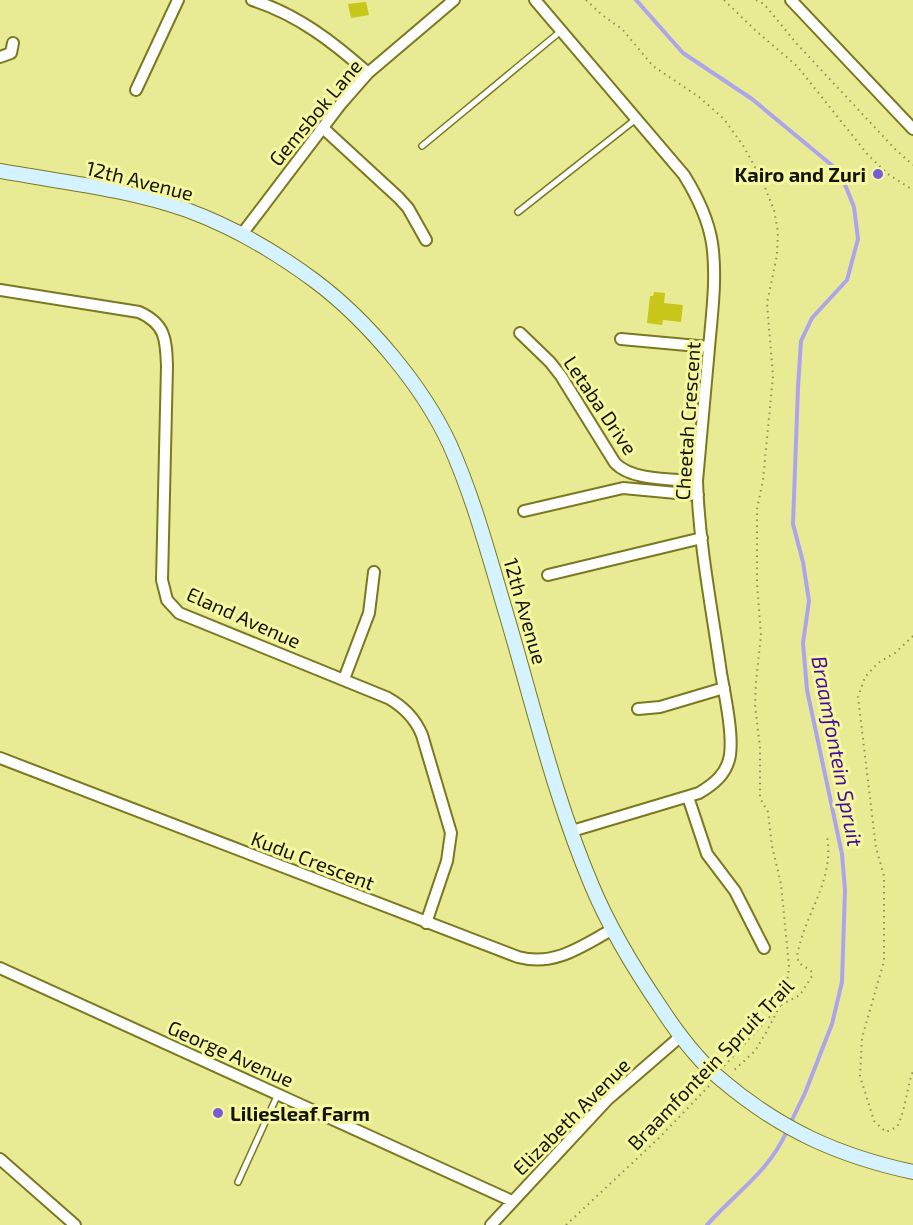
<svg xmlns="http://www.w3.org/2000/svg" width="913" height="1225" viewBox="0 0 913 1225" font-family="'Exo 2',sans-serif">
<rect width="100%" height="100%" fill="#e9ea94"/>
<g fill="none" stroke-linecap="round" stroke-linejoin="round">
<path stroke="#ada5ec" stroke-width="4" d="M636 0 683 53 752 99 840 172 854 207 858 239 847 280 812 318 801 341 798 387 793 524 803 562 809 601 803 643 807 690 842 854 845 890 842 982 832 1024 805 1093 790 1124
M707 1225C736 1192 768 1173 787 1131"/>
</g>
<path fill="#c8c619" d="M366 2 369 15 351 18 348 4Z
M654 292 665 293 664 303 683 305 681 322 663 320 662 325 647 323 650 296H653Z"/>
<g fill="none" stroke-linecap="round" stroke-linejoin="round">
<defs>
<path id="lane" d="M422 146 561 31
M518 212 636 119
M238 1182 278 1094"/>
<path id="street" d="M252 0C297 14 333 42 368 73
M535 0 684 175C697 196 708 218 712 243 717 277 712 313 709 348 705 392 701 436 697 481 699 545 712 609 721 673 725 696 733 733 730 755 727 774 714 784 699 793L572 831
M791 0 913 129
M0 57 11 53 13 43
M136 90 178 0
M323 128 399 198 408 208 426 240
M242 234 340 105 368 73 454 0
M0 290 139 312C166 324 166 340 167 366L162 580 167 600 179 613 388 698C404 707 415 718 422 735L451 833 447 861 426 923
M520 333 550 362 561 376 615 463C632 481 673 479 697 481
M621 339 709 347
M524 511 623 488 698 495
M548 575 702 538
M344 679 369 613 374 572
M638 709 660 707 724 688
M0 758 518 957C555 967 582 946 613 929
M688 797 707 854 735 891 764 948
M0 968 512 1201
M0 1159 75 1225
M491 1225 607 1100 681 1036"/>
<path id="secondary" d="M0 171C62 182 127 189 187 210 233 227 276 252 315 281 367 320 423 386 450 445 474 499 489 556 506 613 533 704 555 799 592 886 610 929 635 970 661 1008 678 1034 698 1061 723 1081 781 1130 839 1156 913 1172"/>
</defs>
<use href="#lane" stroke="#7a7920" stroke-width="8"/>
<use href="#street" stroke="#7a7920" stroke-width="14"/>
<use href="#secondary" stroke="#7a7920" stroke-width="16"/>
<path stroke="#909056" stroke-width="2" stroke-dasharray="1.5 4.5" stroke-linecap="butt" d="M586 0 602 15 622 29 653 66 699 97 724 119 744 147 762 180 774 210 778 232 777 255 767 303 773 376 763 480 757 509V583L761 635 756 682 755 705 760 748V798L768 812 772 846 781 884 789 966 786 994 767 1031 755 1051 732 1072
M724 0 756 31 797 66 868 155 888 174 913 190
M756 0 764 4 797 44 895 149 913 165
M913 636 895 653 878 663 865 677 858 697 876 848 884 876V961L862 1038 860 1076 874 1121 886 1132 897 1127C906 1109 906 1090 913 1071
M781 1005 800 995 812 976 811 971 799 963 797 957C804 913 835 882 827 836
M724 1066 777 1009
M566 1225 659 1138 710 1085"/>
<use href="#lane" stroke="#fff" stroke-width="5"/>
<use href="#street" stroke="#fff" stroke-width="10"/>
<use href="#secondary" stroke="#d4f2ff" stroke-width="14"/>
</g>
<g fill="#765cd7" stroke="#f6f8a1" stroke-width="2">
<circle cx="878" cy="174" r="6"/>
<circle cx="218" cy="1113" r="6"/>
</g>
<g text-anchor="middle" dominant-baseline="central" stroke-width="6" stroke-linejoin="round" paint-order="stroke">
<g font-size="20" fill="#151400" stroke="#f6f8a1">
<text transform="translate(315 112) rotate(-50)">Gemsbok Lane</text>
<text transform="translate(140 180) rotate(14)">12th Avenue</text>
<text transform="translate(601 405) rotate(56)">Letaba Drive</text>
<text transform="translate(687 421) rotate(-86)">Cheetah Crescent</text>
<text transform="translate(526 611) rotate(74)">12th Avenue</text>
<text transform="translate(244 617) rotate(24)">Eland Avenue</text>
<text transform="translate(313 860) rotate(21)">Kudu Crescent</text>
<text transform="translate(231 1053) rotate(24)">George Avenue</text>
<text transform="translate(710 1064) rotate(-46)">Braamfontein Spruit Trail</text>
<text transform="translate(571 1116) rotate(-45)">Elizabeth Avenue</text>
</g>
<g font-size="20" font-weight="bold" fill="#151400" stroke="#f6f8a1" text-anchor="end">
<text x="866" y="174">Kairo and Zuri</text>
<text x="230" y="1113" text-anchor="start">Liliesleaf Farm</text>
</g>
<g font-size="21" font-style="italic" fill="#440b9e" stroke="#f6f8a1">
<text transform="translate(838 751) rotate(79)">Braamfontein Spruit</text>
</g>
</g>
</svg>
